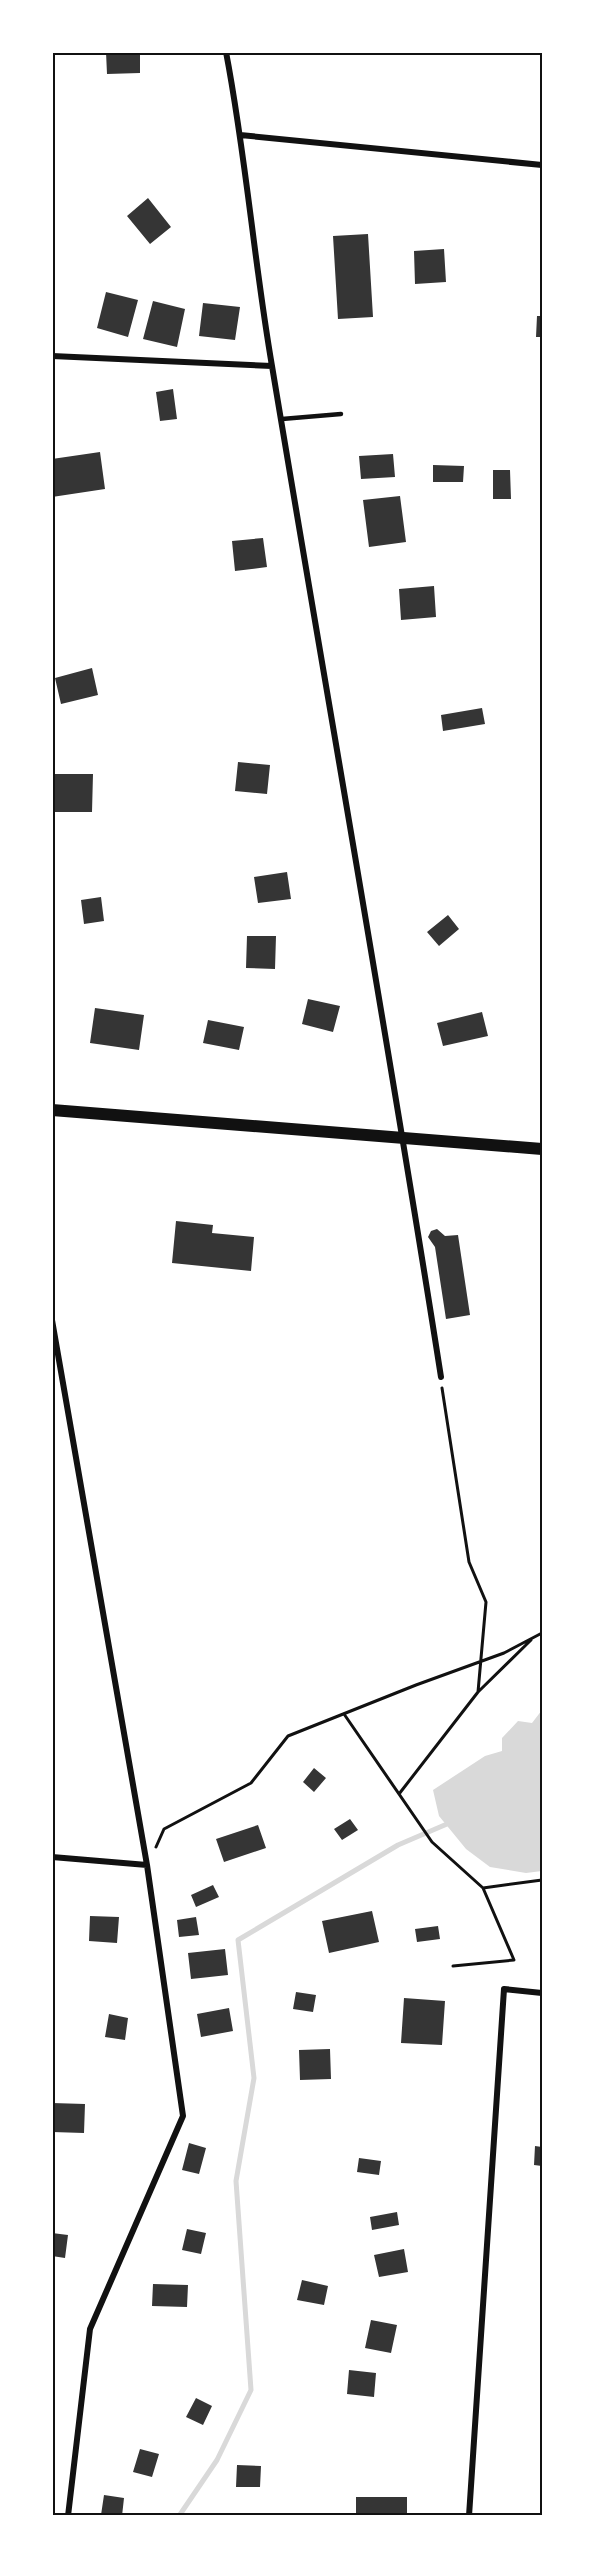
<svg xmlns="http://www.w3.org/2000/svg" width="595" height="2568" viewBox="0 0 595 2568" font-family="Commissioner,sans-serif">
<rect width="100%" height="100%" fill="#fff"/>
<path fill="#d9d9d9" d="M542 1710V1871L526 1873 490 1867 466 1849 439 1816 433 1790 485 1756 502 1751V1738L518 1721 532 1723Z"/>
<g fill="none" stroke-linecap="round" stroke-linejoin="round">
<path stroke="#d9d9d9" stroke-width="5" d="M179 2516 217 2460 251 2390 236 2181 254 2078 238 1940 398 1845 447 1824"/>
</g>
<path fill="#353535" d="M106 52H140V73L107 74Z
M148 198 171 227 150 244 127 216Z
M368 234 373 317 338 319 333 236Z
M444 249 446 282 415 284 414 251Z
M106 292 138 300 128 337 97 328Z
M153 301 185 309 177 347 143 339Z
M203 303 240 307 235 340 199 336Z
M537 316H542V337H536Z
M173 389 177 419 160 421 156 392Z
M100 452 105 489 52 497V459Z
M393 454 395 477 361 479 359 456Z
M433 465 464 466 463 482H433Z
M493 470H510L511 499H493Z
M400 496 406 542 369 547 363 500Z
M263 538 267 567 235 571 232 541Z
M434 586 436 617 401 620 399 589Z
M92 668 98 695 61 704 55 678Z
M482 708 485 724 443 731 441 715Z
M238 762 270 765 267 794 235 791Z
M52 774H93L92 812H52Z
M287 872 291 899 258 903 254 877Z
M101 897 104 921 84 924 81 900Z
M448 915 459 929 439 946 427 932Z
M247 936H276L275 969 246 968Z
M308 999 340 1006 333 1032 302 1024Z
M95 1008 144 1015 139 1050 90 1043Z
M482 1012 488 1036 443 1046 437 1023Z
M208 1020 244 1027 239 1050 203 1043Z
M176 1221 213 1225 212 1233 254 1237 251 1271 172 1263Z
M437 1229 445 1236 458 1235 470 1315 446 1319 435 1247 428 1237 431 1231Z
M314 1768 326 1778 314 1792 303 1782Z
M350 1819 358 1830 342 1840 334 1829Z
M258 1825 266 1848 224 1862 216 1839Z
M213 1885 219 1897 196 1907 191 1895Z
M372 1911 379 1942 329 1953 322 1921Z
M90 1916 119 1917 117 1943 89 1941Z
M196 1917 199 1935 179 1937 177 1920Z
M438 1926 440 1939 417 1942 415 1929Z
M225 1949 228 1975 191 1979 188 1953Z
M296 1992 316 1995 313 2012 293 2009Z
M404 1998 445 2001 442 2045 401 2043Z
M229 2008 233 2031 201 2037 197 2014Z
M109 2014 128 2018 125 2040 105 2037Z
M330 2049 331 2079 300 2080 299 2050Z
M52 2103 85 2104 84 2133 52 2132Z
M189 2143 206 2148 199 2174 182 2170Z
M535 2146 542 2147V2166L534 2165Z
M359 2158 381 2161 379 2175 357 2172Z
M397 2212 399 2225 372 2230 370 2217Z
M187 2229 206 2233 201 2254 182 2250Z
M52 2233 68 2235 65 2258 52 2256Z
M404 2249 408 2272 379 2277 374 2255Z
M302 2280 328 2286 324 2305 297 2300Z
M153 2284 188 2285 187 2307 152 2306Z
M371 2320 397 2325 391 2353 365 2348Z
M349 2370 376 2373 374 2397 347 2394Z
M196 2398 212 2406 203 2425 186 2417Z
M140 2449 159 2454 152 2477 133 2472Z
M237 2465 261 2466 260 2487H236Z
M104 2495 124 2498 122 2516 101 2515Z
M356 2497H407V2516H356Z"/>
<g fill="none" stroke-linecap="round" stroke-linejoin="round">
<path stroke="#111" stroke-width="3" d="M478 1692 531 1640
M344 1714 432 1842 483 1888 542 1880
M399 1794 478 1692 486 1602 469 1562 442 1388
M156 1847 164 1829 251 1783 288 1736 416 1685 504 1653 542 1633
M453 1966 514 1960 483 1888"/>
<path stroke="#111" stroke-width="4.5" d="M282 419 341 414"/>
<path stroke="#111" stroke-width="6" d="M226 52C246 156 254 262 272 366 328 703 388 1039 441 1377
M240 135 542 165
M52 356 272 366
M52 1320 147 1865 183 2116 90 2329 68 2516
M52 1857 147 1865
M469 2516 504 1989 542 1993"/>
<path stroke="#111" stroke-width="12" d="M52 1110 542 1149"/>
</g>
<rect width="595" height="2568" fill="none" stroke="#ffffff" stroke-width="108"/>
<rect x="54" y="54" width="487" height="2460" fill="none" stroke="#111" stroke-width="2"/>
</svg>
